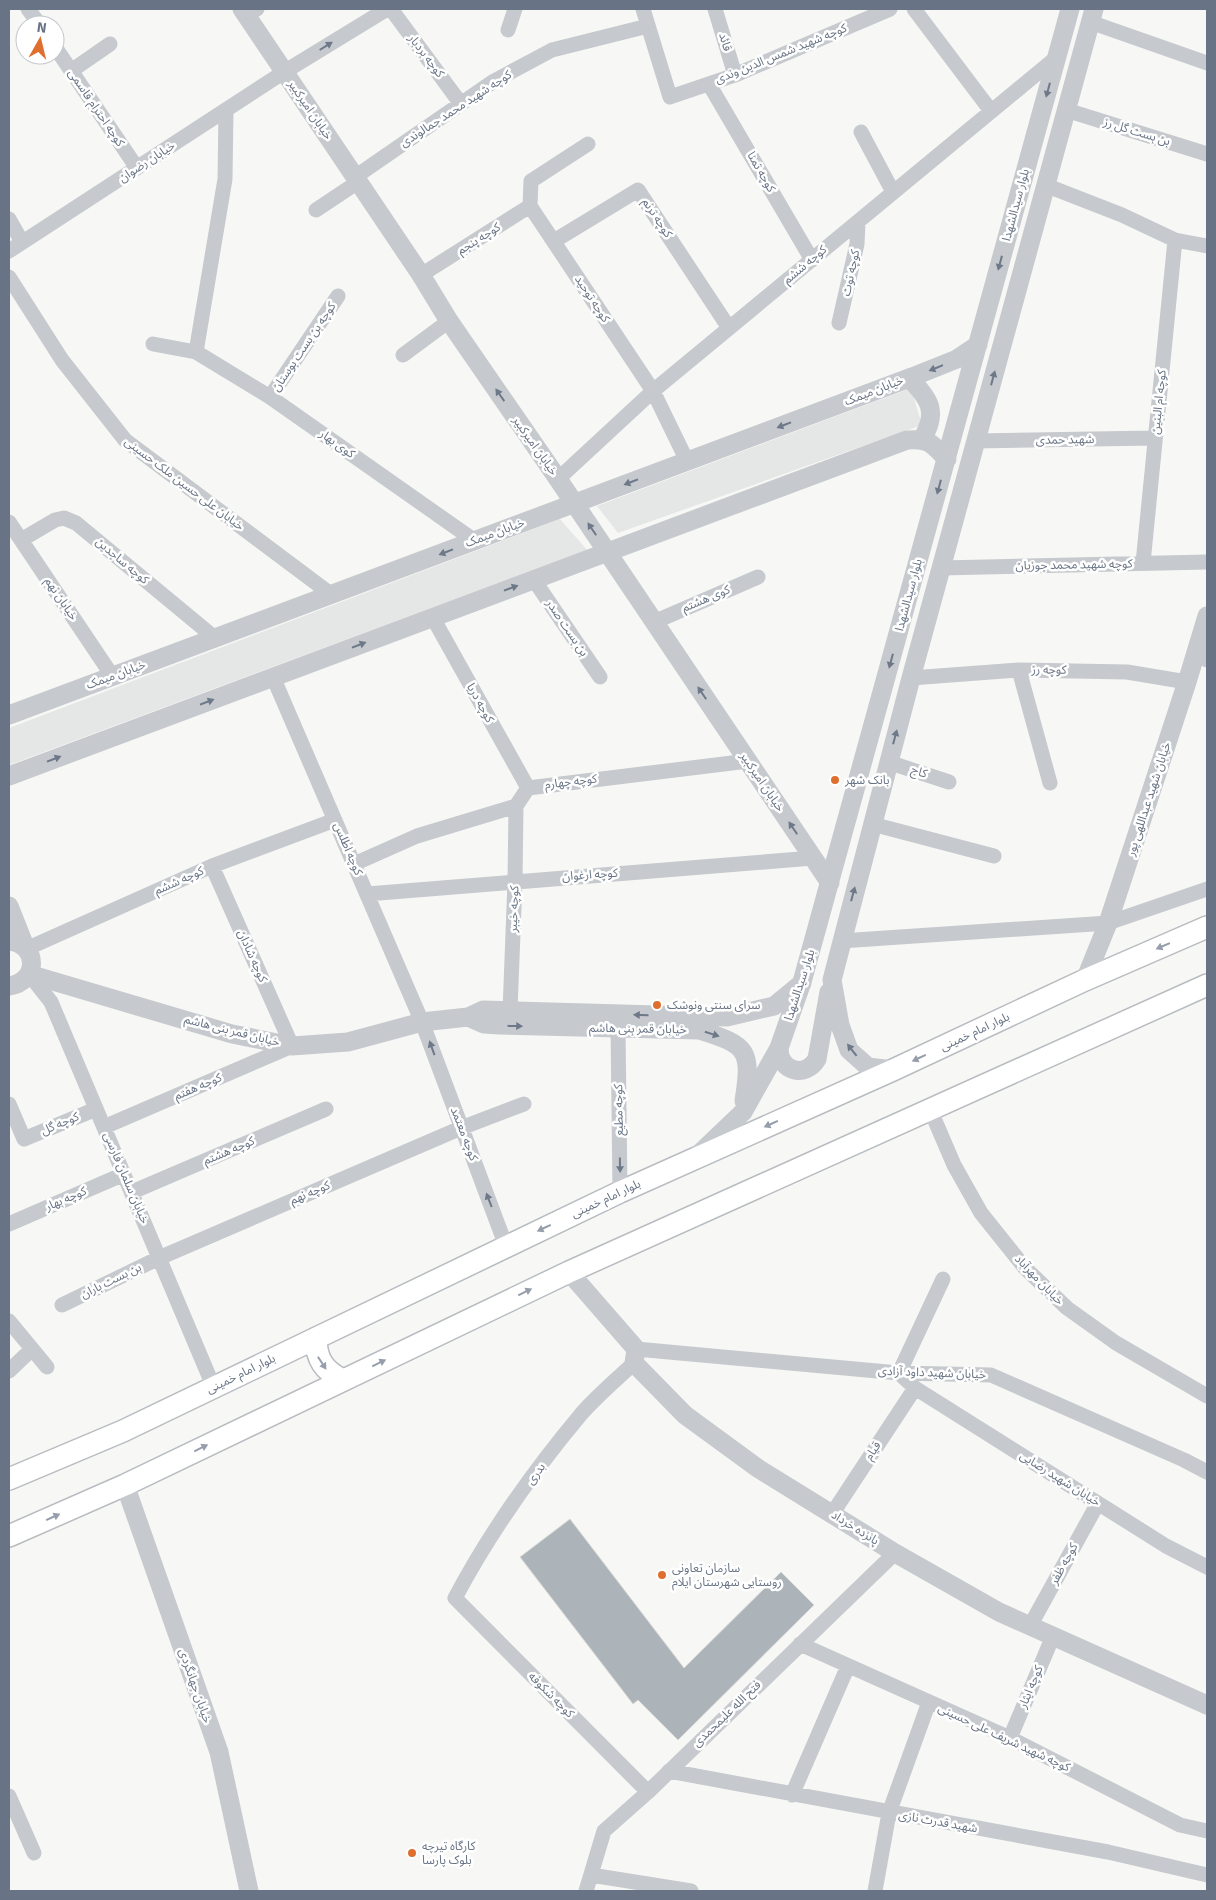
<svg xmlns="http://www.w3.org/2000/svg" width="1216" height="1900" viewBox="0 0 1216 1900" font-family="Signika,'Noto Sans Arabic',sans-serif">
<rect width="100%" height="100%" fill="#f7f8f5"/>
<path fill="#e5e7e6" d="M911 388 922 425 618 533 597 506Z
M560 519 587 550 9 765V728Z"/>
<path fill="#acb3b9" stroke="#d9dad7" d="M570 1519 684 1668 781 1572 814 1605 678 1740 638 1700 633 1704 520 1557Z"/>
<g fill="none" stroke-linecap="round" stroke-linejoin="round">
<defs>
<path id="secondary" d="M316 1338C316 1359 324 1371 343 1380
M9 1479 123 1431 620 1192 893 1070 1085 980 1207 927
M9 1536 125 1485 569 1272 1207 985"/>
</defs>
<use href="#secondary" stroke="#b8bcc1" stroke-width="24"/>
<path stroke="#c6c9cd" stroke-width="15" d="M28 9 40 25
M391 9 461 104
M643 9 670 97 735 75 890 9
M715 9 735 75
M914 9 991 111
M246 15 257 9
M1090 22 1207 63
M508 30 515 9
M55 47 137 168
M71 71 110 44
M709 84 812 260
M1066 110 1207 154
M861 132 893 192
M355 177 494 81 552 50 648 26
M1045 185 1122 215 1175 240 1207 246
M530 206 653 391 687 461
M316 210 358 182
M9 219 22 242
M554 241 638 190 729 328
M9 251 284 72 387 9
M421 275 530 206 531 181 588 144
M9 277 62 360 125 440 332 595
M839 323 857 244 858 222
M153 344 196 352 270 397 475 541
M196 352 225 179 226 110
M403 355 449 321
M270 397 338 296
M976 441 1155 438
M558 479 653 391 1057 57
M9 522 113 677
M21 540 55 520 64 518 76 523 215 638
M1143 563 1175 240
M941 568 1207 562
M534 580 600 677
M433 618 528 788
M654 622 758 577
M1199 643 1207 660
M1019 670 1050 783
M273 677 422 1022 506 1246
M911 678 1019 670 1127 672 1187 682
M888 762 949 782
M872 824 994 856
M354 864 417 836 516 806 528 788 748 761
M367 894 813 858
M841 941 1108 923 1207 889
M26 949 212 866 335 820
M29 974 51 1002 214 1388
M510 1011 515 881 516 806
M618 1028 620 1192
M9 1104 24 1139 96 1109
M930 1109 954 1165 981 1213 1025 1268 1067 1308 1116 1343 1207 1396
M104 1127 292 1046 212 866
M132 1192 326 1109
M9 1224 124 1174
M943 1279 899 1373 915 1388 1166 1546 1207 1567
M62 1305 159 1258 461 1128 524 1104
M9 1321 47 1367
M636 1349 899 1373 991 1375 1184 1460 1207 1472
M634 1363C617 1379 598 1395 582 1413 535 1469 489 1534 455 1598L648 1792
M9 1371 32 1349
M832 1514 915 1388
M1030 1626 1098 1503
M800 1644 1010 1738 1180 1825 1207 1831
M1010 1738 1053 1636
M669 1771 1108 1852 1207 1875
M792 1795 848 1666
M9 1796 34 1853
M591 1875 691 1891
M586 1891 604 1831 648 1792 895 1553
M875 1891 889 1813 929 1702"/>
<path stroke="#c6c9cd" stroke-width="19" d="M242 9 421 275 449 321 558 479 830 883
M909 378C929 398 939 412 922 439
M9 715 912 377 957 359 978 345
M9 776 907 440C929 438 932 444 947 459
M9 906 26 949
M9 941C39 944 39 982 9 986
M29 974 232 1034 292 1046 348 1042 422 1022 468 1017 483 1010 727 1017 774 1006 802 983
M1085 980 1108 923 1187 682 1207 616
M468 1017 484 1024 499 1025 699 1030C748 1045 752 1050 744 1101
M779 1048C779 1071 805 1079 817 1059L829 992
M893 1070 868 1067 849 1050 840 1025 832 980 911 678 1094 9
M699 1154 743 1112 779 1048 802 982 1070 9
M569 1272 636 1349 634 1363 685 1415 759 1469 895 1553 999 1612 1207 1705
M125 1485 219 1752 249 1891"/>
<use href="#secondary" stroke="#fff" stroke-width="21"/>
</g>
<defs><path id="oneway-solid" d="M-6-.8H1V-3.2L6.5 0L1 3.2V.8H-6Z" transform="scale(1.25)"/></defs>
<g fill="#6d7889">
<use href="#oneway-solid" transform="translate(326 46) rotate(-32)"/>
<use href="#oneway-solid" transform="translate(1048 90) rotate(105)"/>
<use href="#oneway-solid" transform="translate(1000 263) rotate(105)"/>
<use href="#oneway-solid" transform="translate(936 368) rotate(158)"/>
<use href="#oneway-solid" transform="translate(993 378) rotate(-75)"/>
<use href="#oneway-solid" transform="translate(500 395) rotate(-125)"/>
<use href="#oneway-solid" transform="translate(784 425) rotate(159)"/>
<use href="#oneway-solid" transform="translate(631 482) rotate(159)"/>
<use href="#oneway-solid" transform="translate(939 487) rotate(105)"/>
<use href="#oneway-solid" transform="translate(592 529) rotate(-124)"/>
<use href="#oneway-solid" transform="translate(446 552) rotate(159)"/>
<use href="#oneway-solid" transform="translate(511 588) rotate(-20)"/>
<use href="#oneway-solid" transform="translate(359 645) rotate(-21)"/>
<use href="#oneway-solid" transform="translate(891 661) rotate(105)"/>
<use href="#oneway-solid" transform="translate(702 693) rotate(-124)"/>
<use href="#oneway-solid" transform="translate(207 702) rotate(-21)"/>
<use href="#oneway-solid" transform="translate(895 737) rotate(-75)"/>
<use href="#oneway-solid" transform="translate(54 759) rotate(-21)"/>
<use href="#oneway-solid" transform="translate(793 828) rotate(-124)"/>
<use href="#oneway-solid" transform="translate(853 894) rotate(-75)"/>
<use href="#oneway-solid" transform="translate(641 1015) rotate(-178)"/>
<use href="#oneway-solid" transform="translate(515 1026) rotate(1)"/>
<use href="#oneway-solid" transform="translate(712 1034) rotate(18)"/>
<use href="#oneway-solid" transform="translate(432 1048) rotate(-110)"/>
<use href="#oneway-solid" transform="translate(852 1050) rotate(-128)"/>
<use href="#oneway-solid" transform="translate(620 1165) rotate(89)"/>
<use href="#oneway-solid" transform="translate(489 1200) rotate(-111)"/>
</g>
<g fill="#959eaa">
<use href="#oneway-solid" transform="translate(1163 946) rotate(157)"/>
<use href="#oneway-solid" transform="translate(919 1058) rotate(155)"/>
<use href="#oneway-solid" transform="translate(771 1124) rotate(156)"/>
<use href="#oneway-solid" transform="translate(544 1228) rotate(155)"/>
<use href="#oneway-solid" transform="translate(525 1292) rotate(-26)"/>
<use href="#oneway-solid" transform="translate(322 1363) rotate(57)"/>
<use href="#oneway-solid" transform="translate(379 1363) rotate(-26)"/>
<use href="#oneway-solid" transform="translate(201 1448) rotate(-26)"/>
<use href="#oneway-solid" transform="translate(53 1517) rotate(-24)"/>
</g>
<g fill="#df6f2e" stroke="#fff" stroke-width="2">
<circle cx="835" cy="780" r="5"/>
<circle cx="657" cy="1005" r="5"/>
<circle cx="662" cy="1575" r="5"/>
<circle cx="412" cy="1853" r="5"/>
</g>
<g text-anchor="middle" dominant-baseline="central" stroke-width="5" stroke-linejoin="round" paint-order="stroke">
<g font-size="12" fill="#687485" stroke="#fff">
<text transform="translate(725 42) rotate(73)">قائد</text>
<text transform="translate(781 54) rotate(-22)">کوچه شهید شمس الدین وندی</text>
<text transform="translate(426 56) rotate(53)">کوچه بردبار</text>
<text transform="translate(96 108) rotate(56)">کوچه احترام قاسمی</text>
<text transform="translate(456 109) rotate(-33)">کوچه شهید محمد جمالوندی</text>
<text transform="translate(310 110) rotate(56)">خیابان امیرکبیر</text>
<text transform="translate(1137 132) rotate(17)">بن بست گل رز</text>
<text transform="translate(147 162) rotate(-33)">خیابان رضوان</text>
<text transform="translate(761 172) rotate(60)">کوچه تمنا</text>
<text transform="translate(1016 205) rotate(-75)">بلوار سیدالشهدا</text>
<text transform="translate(657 218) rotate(57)">کوچه ترنم</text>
<text transform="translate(479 239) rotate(-32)">کوچه پنجم</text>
<text transform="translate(805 265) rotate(-40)">کوچه ششم</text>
<text transform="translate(851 273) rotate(-78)">کوچه توت</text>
<text transform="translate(592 299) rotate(57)">کوچه توحید</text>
<text transform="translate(304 347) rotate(-56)">کوچه بن بست بوستان</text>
<text transform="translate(874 391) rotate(-21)">خیابان میمک</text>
<text transform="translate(1159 402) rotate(-84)">کوچه ام البنین</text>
<text transform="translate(1065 440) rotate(-1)">شهید حمدی</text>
<text transform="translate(337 444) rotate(35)">کوی بهار</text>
<text transform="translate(535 446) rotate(55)">خیابان امیرکبیر</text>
<text transform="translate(184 484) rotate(37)">خیابان علی حسین ملک حسینی</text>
<text transform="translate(495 533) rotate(-20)">خیابان میمک</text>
<text transform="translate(122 561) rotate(40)">کوچه ساجدین</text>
<text transform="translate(1074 565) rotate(-1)">کوچه شهید محمد جوزیان</text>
<text transform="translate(909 595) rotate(-75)">بلوار سیدالشهدا</text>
<text transform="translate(61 599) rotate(56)">خیابان نهم</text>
<text transform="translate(706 599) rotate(-23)">کوی هشتم</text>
<text transform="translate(567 628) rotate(56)">بن بست صدر</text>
<text transform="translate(1049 670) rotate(1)">کوچه رز</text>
<text transform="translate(116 675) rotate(-20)">خیابان میمک</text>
<text transform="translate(480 703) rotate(61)">کوچه دریا</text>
<text transform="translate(919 772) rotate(18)">کاج</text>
<text transform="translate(571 782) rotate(-7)">کوچه چهارم</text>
<text transform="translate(762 782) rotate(56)">خیابان امیرکبیر</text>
<text transform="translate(1149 799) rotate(-72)">خیابان شهید عبداللهی پور</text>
<text transform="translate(348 849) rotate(67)">کوچه اطلس</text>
<text transform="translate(590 875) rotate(-4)">کوچه ارغوان</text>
<text transform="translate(179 881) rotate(-24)">کوچه ششم</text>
<text transform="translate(514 909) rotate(-88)">کوچه خیبر</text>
<text transform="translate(252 956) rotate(66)">کوچه شادان</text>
<text transform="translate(800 985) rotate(-72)">بلوار سیدالشهدا</text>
<text transform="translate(638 1029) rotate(1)">خیابان قمر بنی هاشم</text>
<text transform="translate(232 1031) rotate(14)">خیابان قمر بنی هاشم</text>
<text transform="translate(975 1032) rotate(-25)">بلوار امام خمینی</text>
<text transform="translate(198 1087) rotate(-23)">کوچه هفتم</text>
<text transform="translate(619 1110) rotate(-91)">کوچه مطیع</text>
<text transform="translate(60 1124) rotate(-23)">کوچه گل</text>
<text transform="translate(464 1134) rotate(69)">کوچه معتمد</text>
<text transform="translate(229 1151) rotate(-23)">کوچه هشتم</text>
<text transform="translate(126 1178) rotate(67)">خیابان سلمان فارسی</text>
<text transform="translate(310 1193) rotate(-23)">کوچه نهم</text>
<text transform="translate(66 1199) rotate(-23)">کوچه بهار</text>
<text transform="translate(606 1199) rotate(-25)">بلوار امام خمینی</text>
<text transform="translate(1039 1280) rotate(46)">خیابان مهرآباد</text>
<text transform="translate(111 1281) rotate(-26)">بن بست باران</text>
<text transform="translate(932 1373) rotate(2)">خیابان شهید داود آزادی</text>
<text transform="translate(241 1374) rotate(-26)">بلوار امام خمینی</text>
<text transform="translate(873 1451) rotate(-57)">قیام</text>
<text transform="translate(536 1474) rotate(-54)">بدری</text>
<text transform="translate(1060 1479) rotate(32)">خیابان شهید رضایی</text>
<text transform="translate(855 1528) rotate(32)">پانزده خرداد</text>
<text transform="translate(1064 1564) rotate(-61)">کوچه ظفر</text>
<text transform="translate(195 1686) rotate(71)">خیابان جهانگردی</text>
<text transform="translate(1031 1687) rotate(-67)">کوچه ایثار</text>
<text transform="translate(551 1695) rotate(45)">کوچه شکوفه</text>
<text transform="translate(727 1714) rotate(-44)">فتح الله علیمحمدی</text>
<text transform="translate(1004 1738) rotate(25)">کوچه شهید شریف علی حسینی</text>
<text transform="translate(938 1822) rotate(10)">شهید قدرت نازی</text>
</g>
<g font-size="12" fill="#687485" stroke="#fff" text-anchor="start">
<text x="845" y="780">بانک شهر</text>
<text x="667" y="1005">سرای سنتی ونوشک</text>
<text x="672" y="1568">سازمان تعاونی<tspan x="672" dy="14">روستایی شهرستان ایلام</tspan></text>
<text x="422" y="1846">کارگاه تیرچه<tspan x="422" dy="14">بلوک پارسا</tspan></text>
</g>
</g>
<rect width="1216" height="1900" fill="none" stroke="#687485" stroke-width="20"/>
<g transform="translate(40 40) rotate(8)"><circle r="24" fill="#ffffff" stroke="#c3c7ce"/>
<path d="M0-4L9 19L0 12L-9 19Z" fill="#df6f2e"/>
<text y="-8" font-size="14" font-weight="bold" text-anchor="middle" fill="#687485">N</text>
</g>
</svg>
